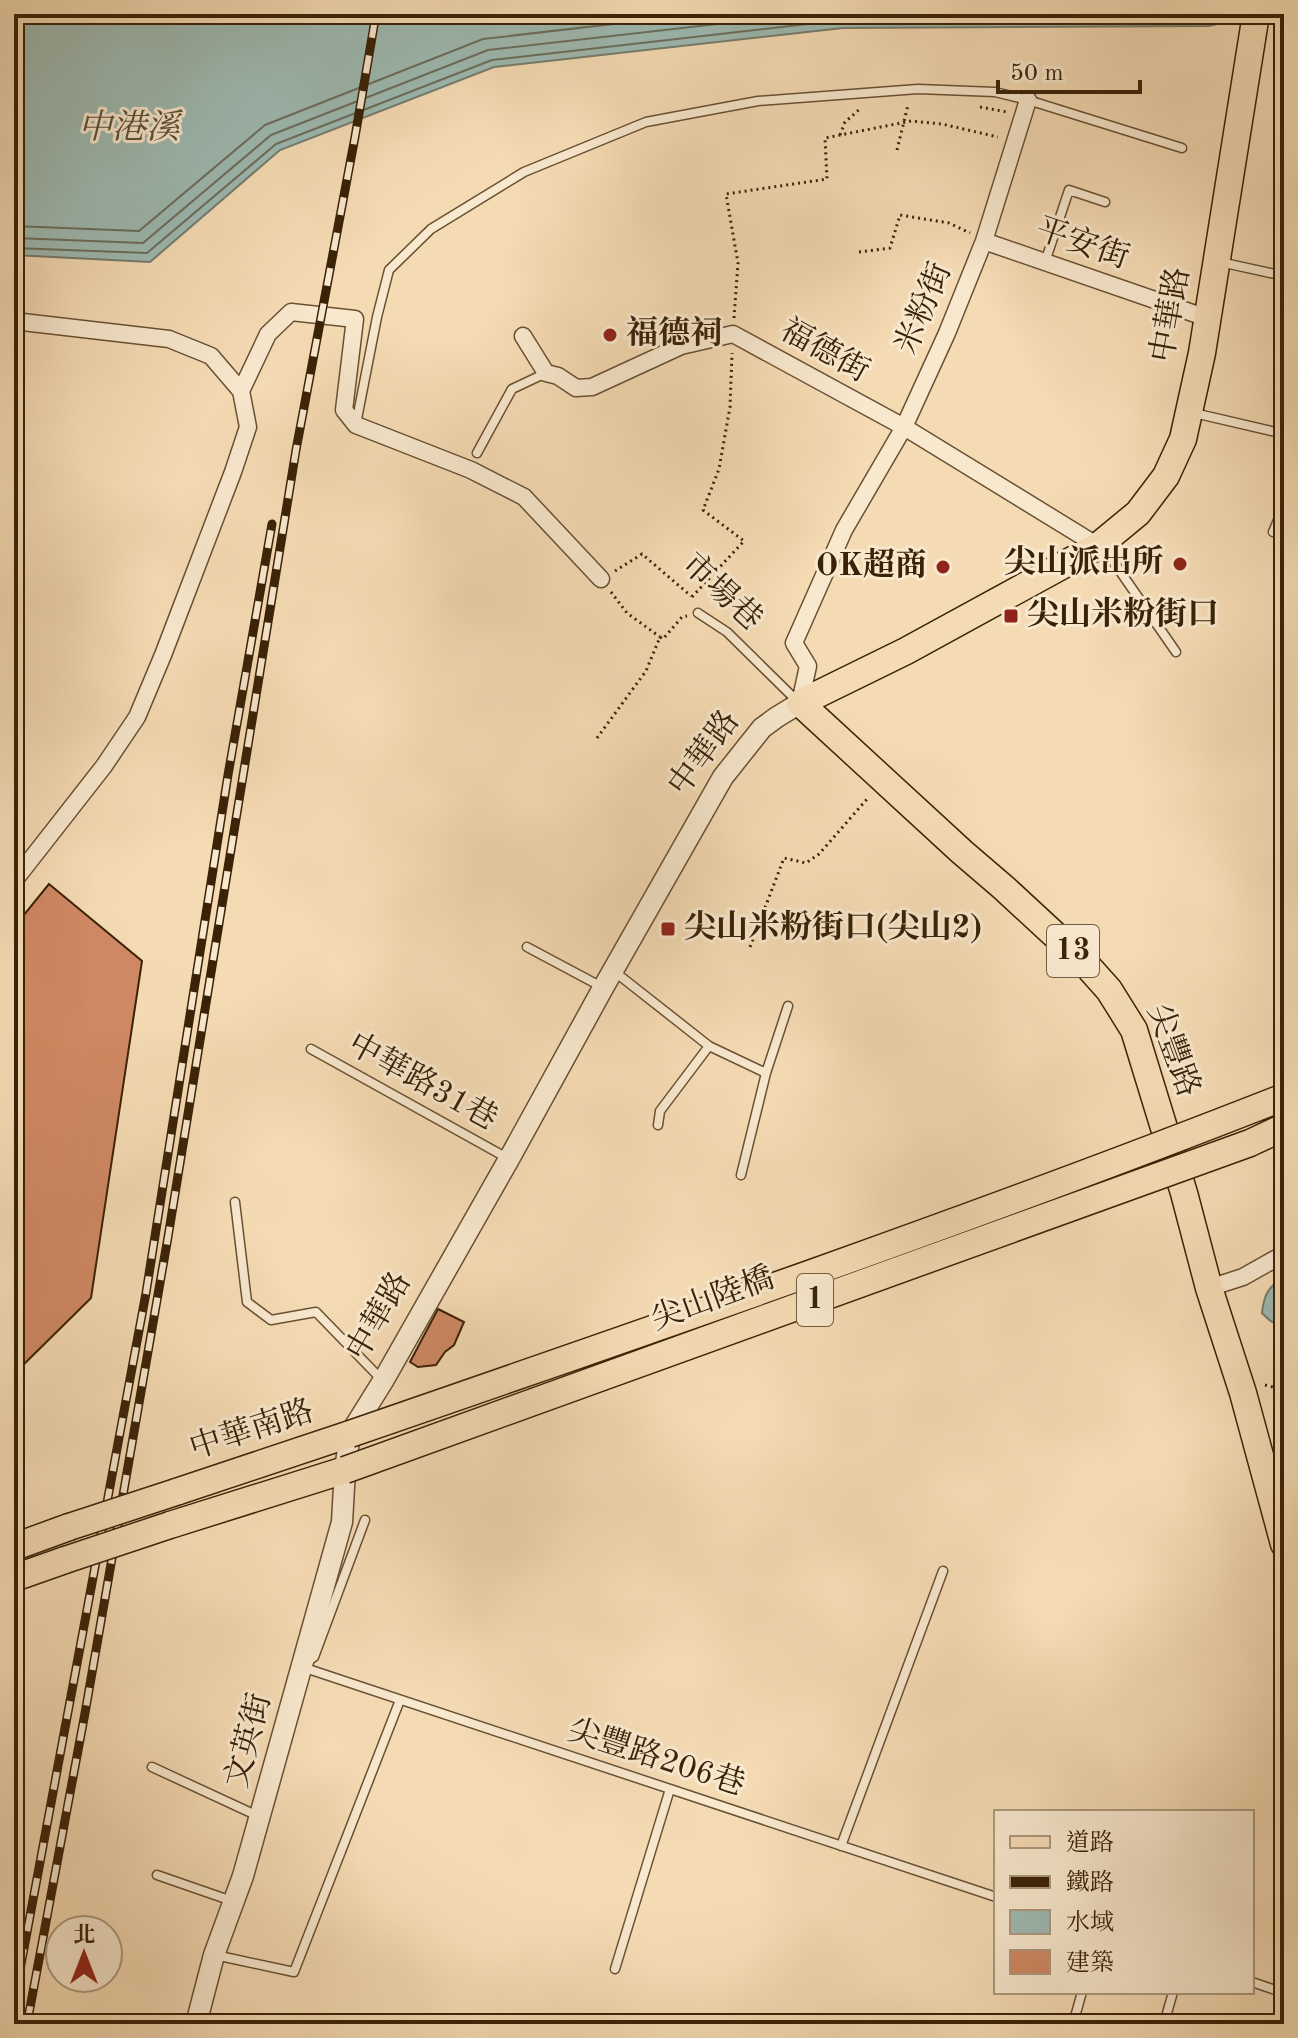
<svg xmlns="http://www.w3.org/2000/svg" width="1298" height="2038" viewBox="0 0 1298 2038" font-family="'Old Standard TT','Noto Serif TC',serif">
<rect width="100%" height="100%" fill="#f5dbb4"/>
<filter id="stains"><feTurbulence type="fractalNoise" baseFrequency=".0025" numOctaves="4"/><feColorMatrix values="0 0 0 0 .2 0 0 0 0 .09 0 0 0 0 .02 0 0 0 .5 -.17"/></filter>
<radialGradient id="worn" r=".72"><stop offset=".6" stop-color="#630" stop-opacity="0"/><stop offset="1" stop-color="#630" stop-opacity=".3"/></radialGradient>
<path fill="#9dbab2" stroke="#757d6e" stroke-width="2" d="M14 14H1257L1209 26 843 28 494 67 280 150 150 262 14 255Z
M1284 1278V1324C1273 1325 1269 1320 1262 1313 1264 1295 1268 1286 1284 1278Z"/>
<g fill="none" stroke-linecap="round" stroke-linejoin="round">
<path stroke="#6c6e5c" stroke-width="2" d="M14 226 139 231 265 125 483 39 700 14
M14 238 143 243 271 135 488 50 807 14
M14 248 147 253 276 144 492 60 843 20 1207 18 1223 14"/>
</g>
<path fill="#d08964" stroke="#3a2207" stroke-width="2" d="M49 884 142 961 91 1298 14 1374V927Z
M438 1309 464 1322 454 1345 445 1352 436 1365 418 1367 410 1362Z"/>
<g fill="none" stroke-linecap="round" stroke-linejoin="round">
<defs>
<path id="service" d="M1045 262 1069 190 1105 202
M1220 262 1284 276
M1194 413 1284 434
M356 424 377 317 389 270 431 229 524 172 646 122 758 101 918 89 995 92 1028 100 1182 148
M477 453 512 389 546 373
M1273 532 1284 506
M1102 549 1106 551 1176 652
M698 613 727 632 796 700
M527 947 602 987
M615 972 709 1046 766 1073 741 1175
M311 1049 509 1159
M766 1073 788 1006
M658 1125 660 1111 709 1046
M235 1202 247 1302 271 1320 316 1312 382 1380
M311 1659 314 1657 365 1520
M302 1667 996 1897
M152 1767 260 1817
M841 1846 943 1571
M157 1875 232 1901
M215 1955 294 1972 400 1700
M615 1969 670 1789
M1252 1982 1284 1993
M1073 2024 1082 1992
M1164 2024 1173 1992"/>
<path id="minor" d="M984 241 1207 318
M14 321 169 339 211 356 241 391 248 427 233 472 163 655 137 717 104 766 14 881
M523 336 546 373 558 376 576 388 592 387 681 346 733 334 904 427 1098 546
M241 391 268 334 291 312 355 319 344 410 356 425 471 470 524 497 601 579
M800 703 808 666 794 643 844 530 904 427 947 333 984 241 1028 100
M1209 1288 1243 1277 1284 1254"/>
<path id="tertiary" d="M196 2024 214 1955 243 1876 342 1522 345 1470 350 1434 383 1381 509 1159 603 988 723 777 762 728 777 717 800 703"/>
<path id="primary" d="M1256 14 1202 353 1183 439 1166 476 1138 513 1098 546 906 651 800 703 962 852 1004 888 1084 962 1109 990 1134 1030 1184 1193 1209 1288 1243 1393 1284 1544
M176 1492 350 1434
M170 1525 345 1470
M14 1547 69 1527
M14 1578 65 1560"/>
</defs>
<use href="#service" stroke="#695032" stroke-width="11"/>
<use href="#minor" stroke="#695032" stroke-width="19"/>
<use href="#tertiary" stroke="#695032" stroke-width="23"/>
<use href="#primary" stroke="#3a2207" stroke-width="29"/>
<path stroke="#3a2207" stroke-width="3" stroke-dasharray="2 4" stroke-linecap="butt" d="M980 107 1007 112
M840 135 845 122 861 108
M897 150 908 105
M859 252 890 248 900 215 949 223 970 233
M734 318 738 263 726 194 827 179 825 138 911 121 942 124 998 137
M615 571 642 554 691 596
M611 592 627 613 660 637
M692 597 744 541 703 510 719 469 730 407 732 353
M597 738 646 671 660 637 663 639 682 617 687 616
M750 947 784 858 806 863 819 854 868 798
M1265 1385 1284 1390"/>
<use href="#service" stroke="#f8e8ce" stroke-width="8"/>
<use href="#minor" stroke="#f8e8ce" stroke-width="16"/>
<use href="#tertiary" stroke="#f8e8ce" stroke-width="20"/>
<use href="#primary" stroke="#f5dbb4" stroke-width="26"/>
<defs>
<path id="rail" d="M14 2002 146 1293 228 775 272 524
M27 2024 85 1713 168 1237 296 450 355 137 376 14"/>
</defs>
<use href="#rail" stroke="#3a2207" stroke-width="9"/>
<use href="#rail" stroke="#f8e8ce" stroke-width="6" stroke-dasharray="18" stroke-linecap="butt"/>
<defs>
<path id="primary-bridge" d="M350 1434C663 1326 976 1218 1284 1097
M345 1470 1250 1143 1284 1127
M69 1527 176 1492
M65 1560 170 1525"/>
</defs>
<use href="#primary-bridge" stroke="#3a2207" stroke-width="29" stroke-linecap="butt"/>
<use href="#primary-bridge" stroke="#f5dbb4" stroke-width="26"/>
</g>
<g fill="#8f2418" stroke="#f8e8ce" stroke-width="3">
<circle cx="610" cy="335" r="8"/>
<circle cx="1180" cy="564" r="8"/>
<circle cx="943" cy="567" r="8"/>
<rect x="1003" y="608" width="16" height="16" rx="4"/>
<rect x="660" y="921" width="16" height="16" rx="4"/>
</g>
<g text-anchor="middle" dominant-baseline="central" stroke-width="6" stroke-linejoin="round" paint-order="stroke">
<g fill="#f8e8ce" stroke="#735d43" stroke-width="2">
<rect x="1047" y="925" width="52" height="52" rx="6"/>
<rect x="797" y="1274" width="36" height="52" rx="6"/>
</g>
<g font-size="30" font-weight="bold" fill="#3a2207">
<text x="1073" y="951">13</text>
<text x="815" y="1300">1</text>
</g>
<g font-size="32" fill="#3a2207" stroke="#f8e8ce">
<text transform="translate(1082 245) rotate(19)">平安街</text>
<text transform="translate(925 309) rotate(-67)">米粉街</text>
<text transform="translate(1172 315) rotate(-80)">中華路</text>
<text transform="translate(824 352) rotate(29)">福德街</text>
<text transform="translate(721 593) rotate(43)">市場巷</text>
<text transform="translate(705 754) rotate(-54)">中華路</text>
<text transform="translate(1172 1051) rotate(70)">尖豐路</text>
<text transform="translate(422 1083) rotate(29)">中華路31巷</text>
<text transform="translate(713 1300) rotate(-20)">尖山陸橋</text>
<text transform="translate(380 1317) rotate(-60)">中華路</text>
<text transform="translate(252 1431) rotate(-18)">中華南路</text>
<text transform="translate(250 1741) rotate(-75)">文英街</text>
<text transform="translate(656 1759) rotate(18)">尖豐路206巷</text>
</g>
<g font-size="32" font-weight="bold" fill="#3a2207" stroke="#f8e8ce" text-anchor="start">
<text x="626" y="335">福德祠</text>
<text x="1164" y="564" text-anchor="end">尖山派出所</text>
<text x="927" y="567" text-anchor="end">OK超商</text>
<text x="1027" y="616">尖山米粉街口</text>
<text x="684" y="929">尖山米粉街口(尖山2)</text>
</g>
<g font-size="34" font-style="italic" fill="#58503a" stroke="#f8e8ce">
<text x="129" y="129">中港溪</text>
</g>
</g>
<rect width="1298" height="2038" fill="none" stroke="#f5dbb4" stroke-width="48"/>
<rect x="16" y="16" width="1266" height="2006" fill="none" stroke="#3a2207" stroke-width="4"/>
<rect x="24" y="24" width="1250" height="1990" fill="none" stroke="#3a2207" stroke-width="2"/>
<rect x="994" y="1810" width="260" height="184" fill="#f8e8ce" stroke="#ac997e" stroke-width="2"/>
<rect x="1010" y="1836" width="40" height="12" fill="#f5dbb4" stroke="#ac997e" stroke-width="2"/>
<text x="1066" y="1850" font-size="24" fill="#3a2207">道路</text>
<rect x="1010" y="1876" width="40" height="12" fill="#3a2207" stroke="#ac997e" stroke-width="2"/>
<text x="1066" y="1890" font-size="24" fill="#3a2207">鐵路</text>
<rect x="1010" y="1910" width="40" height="24" fill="#9dbab2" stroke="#ac997e" stroke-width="2"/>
<text x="1066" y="1930" font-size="24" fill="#3a2207">水域</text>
<rect x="1010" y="1950" width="40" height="24" fill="#d08964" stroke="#ac997e" stroke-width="2"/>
<text x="1066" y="1970" font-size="24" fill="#3a2207">建築</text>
<g transform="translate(84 1954)"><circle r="38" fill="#f8e8ce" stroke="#ac997e" stroke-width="2"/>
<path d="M0-6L14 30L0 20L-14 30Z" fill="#8f2418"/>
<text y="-12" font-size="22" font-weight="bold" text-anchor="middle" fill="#3a2207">北</text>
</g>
<path d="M998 80v12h142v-12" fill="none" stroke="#3a2207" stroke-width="4"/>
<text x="1010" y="80" font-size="24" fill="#3a2207" stroke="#f8e8ce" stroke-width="6" paint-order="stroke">50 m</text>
<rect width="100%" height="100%" filter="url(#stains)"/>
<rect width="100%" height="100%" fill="url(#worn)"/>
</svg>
